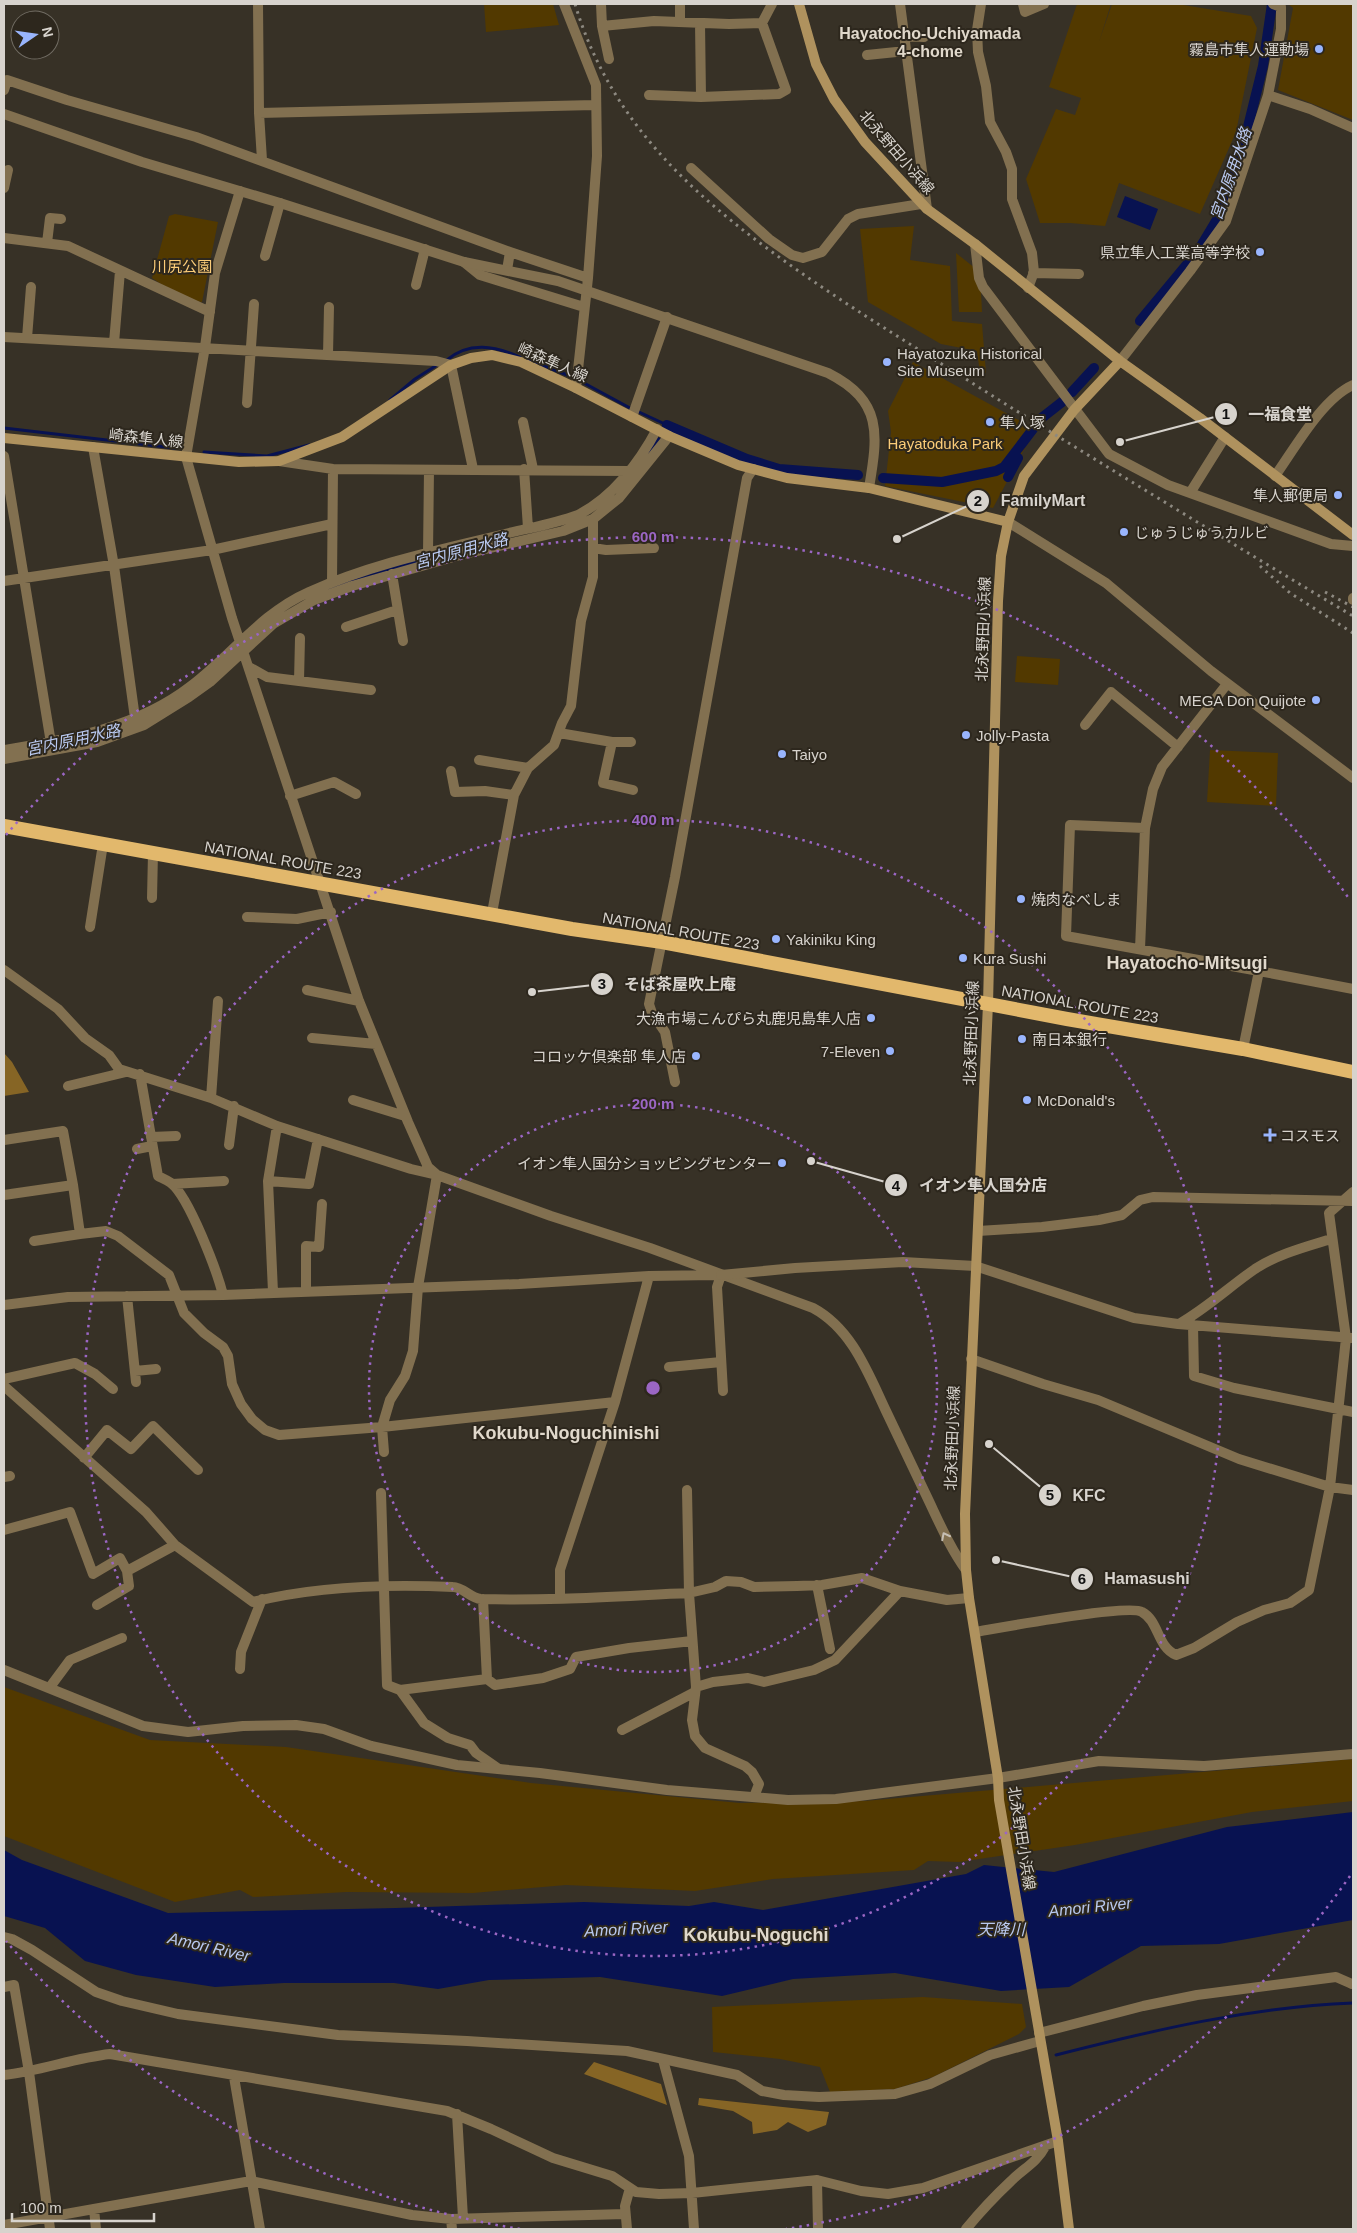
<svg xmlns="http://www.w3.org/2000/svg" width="1357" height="2233" viewBox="0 0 1357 2233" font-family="Arial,'Noto Sans JP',sans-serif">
<rect width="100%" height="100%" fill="#373126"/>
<path fill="#523900" d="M484 4H553L559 25 486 32Z
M1077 4H1111L1099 42 1112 4H1177L1251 16 1257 28 1236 132 1200 214 1119 183 1105 226 1070 223H1040L1026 179 1056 109 1075 115 1081 98 1049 87Z
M1288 4H1353V120L1278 90 1293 8Z
M175 214 218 222 202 302 185 300 152 278 169 216Z
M914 226 910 260 950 266 952 321 982 324 986 373H980L977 351 941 344 868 302 860 229Z
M956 253 980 272 982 312H959Z
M913 362 1035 429 993 508 885 486 891 432 888 411Z
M1017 656 1060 659 1058 685 1015 682Z
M1210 750 1278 753 1276 806 1207 802Z
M4 1687 150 1740 286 1747 531 1783 740 1803 864 1801 1353 1759V1801L1252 1812 1075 1845 959 1862 928 1861 914 1870 773 1879 695 1891 566 1885 473 1893 347 1892 253 1897 240 1890 175 1902 4 1836Z
M923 1997 1022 2004 1026 2027 1019 2034 933 2077 895 2089 830 2092 820 2067 780 2059 713 2052 712 2007Z"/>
<path fill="#866525" d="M4 1053 12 1062 29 1092 4 1096Z
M594 2062 661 2084 667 2105 584 2074Z
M699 2098 829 2112 826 2125 808 2132 788 2122 777 2130 753 2134 752 2122 733 2111 698 2105Z"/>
<path fill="#081251" d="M1125 196 1158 209 1150 230 1117 217Z
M1353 1812V1920L1219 1944 1141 1946 1069 1987 1001 1991 895 1973 793 1979 722 1996 600 1977 489 1980 438 1989 394 1983H284L215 1987 136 1975 85 1961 45 1928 4 1916V1850L22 1860 168 1913 396 1908 584 1902 689 1906 714 1902 763 1910 966 1874 984 1865 1054 1872 1227 1827Z"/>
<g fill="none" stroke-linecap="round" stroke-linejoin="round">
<path stroke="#081251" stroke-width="3" d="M526 359 570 376
M447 360C469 341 495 346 520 357
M584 383 630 408
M390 400 415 379 437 365
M639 412 667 425
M4 428 175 448
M204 452 267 456 309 445
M1056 2055C1154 2030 1252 2007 1353 2003"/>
<path stroke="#081251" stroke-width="10" d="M1140 321 1198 251 1219 216 1240 159 1263 66 1272 4
M1072 392 1094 368
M1039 420 1062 402
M667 425 747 459 779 469 858 475
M645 459 657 442
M1008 477 1018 458
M883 478 942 482 996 471 1004 467 1033 429
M329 588 426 560"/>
<path stroke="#827050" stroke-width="10" d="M258 4 259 113 262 160
M564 4 596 85 597 156 588 278 576 388
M601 4 602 26 609 59
M900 4 927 209
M981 4 977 30 978 52 986 86 990 122 1006 152 1012 169V199L1032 253 1034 272 1028 288
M1023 4 1025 12 1044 4
M680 22V4
M700 23 701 97 779 94 786 90 762 23
M602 26 654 21 729 24 762 23 772 4
M904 36 924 37
M867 55 906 51
M4 90 7 80 67 100 196 137 510 252 507 270
M649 95 701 97
M1268 95 1310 109 1353 128
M259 113 595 105
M691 168 769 239 792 255 803 258 822 252 848 219 858 214 921 204
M4 188 8 170
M240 191 215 273 205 347 186 457 232 618 359 1001 408 1122 428 1167 436 1174
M4 238 68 246 210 312
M47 243 50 218 61 219
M975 244 979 278 983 287 1109 454 1168 485 1331 544 1353 546
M510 252 588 278
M265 256 280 203
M464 262 480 275 584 307
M1033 273 1079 274
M416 285 425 249
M4 337 436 361 451 365 473 469
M27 338 31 287
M114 343 120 271
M328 355 329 307
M1120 361 1190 271 1226 221 1268 95 1281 29V7L1273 4
M247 403 254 304
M632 417 667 317
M523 422 533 469
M93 447 114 566 135 718
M4 456 51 743
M279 461 333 469 629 471
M524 469 528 528
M1275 476C1295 448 1322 399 1353 385
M1190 493 1225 437
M593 548 606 550 654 548
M428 553 429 470
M392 574 403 641
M4 581 212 550 332 524
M332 582 333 469
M1353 598V600
M346 627 397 610
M249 667 267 677 371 690
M299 681 300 638
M1085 725 1111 692 1178 747
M559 733 612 742 603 783 633 790
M612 742H631
M4 750C70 739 137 728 191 686 231 656 261 613 309 592 371 564 439 550 505 534 529 528 554 524 578 515 612 498 639 463 657 429
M4 759 97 742 144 725 189 697 210 682 273 624 314 600 352 586 460 555 563 531 593 519 619 498 669 436
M479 760 528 768
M451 771 455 792 485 791 514 795
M290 796 334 782 356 794
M1145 828 1153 789 1162 767 1227 684
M152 898 153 853
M492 913 514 795 528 768 554 745 562 723 571 706 581 621 593 577V519
M247 917 297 919 331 912
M90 927 103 844
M1140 949 1145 828 1070 825 1066 936 1259 971 1243 1049
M4 970 58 1009 85 1038 109 1055 119 1069 211 1098 277 1126 411 1169 437 1175 551 1216 650 1248 813 1308C852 1329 868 1373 886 1411 900 1440 913 1468 927 1497 939 1522 950 1548 966 1570
M1259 971 1353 989
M307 990 359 1001
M312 1038 376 1044
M140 1074 158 1176C162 1178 167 1180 171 1183 189 1197 217 1271 223 1295
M675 1082 665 1032 652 1013 649 1004 675 877 747 478 753 469
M68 1086 126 1072
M211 1098 218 1001
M353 1100 405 1116
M151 1137 176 1136
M4 1140 63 1131 73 1185 4 1195
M229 1145 234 1106
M137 1149 152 1146
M268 1181 309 1184 318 1139
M172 1184 224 1181
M73 1185 80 1234 106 1231 118 1236 169 1275 184 1313 204 1333 223 1347 228 1356 232 1384 241 1404 252 1419 265 1430 279 1435 382 1427 615 1402
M978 1231 1042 1227 1099 1220 1122 1215 1140 1200 1153 1197 1353 1201
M34 1241 80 1234
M975 1266 1134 1318 1178 1324 1353 1338
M721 1275 717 1287 723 1391
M306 1291V1246L319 1247 322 1204
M273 1292 268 1181 277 1126
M127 1296 136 1382
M4 1305 68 1297 223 1295 519 1284 649 1276 715 1275
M1179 1324C1207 1308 1229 1287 1255 1269 1278 1254 1305 1247 1331 1239
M1193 1325 1194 1376 1234 1388 1353 1412
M971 1359 1043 1384 1098 1400 1239 1459 1330 1487 1353 1490
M669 1367 721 1362
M135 1371 156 1369
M4 1379 75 1363 95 1374 113 1389
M4 1386 146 1512 175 1545 253 1602C317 1586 387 1584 453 1587 463 1587 470 1598 481 1599 550 1601 620 1596 689 1593L696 1687 692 1720 695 1736 705 1748 745 1766 752 1772 759 1784 754 1797
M384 1452 382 1427 390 1400 405 1376 413 1351 418 1287 437 1175
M84 1458 107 1430 131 1449 153 1426 198 1470
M4 1477 10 1476
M687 1490 689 1593 715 1587 726 1581 741 1582 754 1587 797 1586 822 1585 862 1578 900 1591
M381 1493 387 1685 400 1690 487 1679 483 1599
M4 1530 70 1512 93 1574 120 1558 127 1571 175 1545
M817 1585 830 1649
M560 1598V1570L615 1402 649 1276
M97 1605 129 1586 127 1571
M975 1632C999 1628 1128 1604 1142 1612 1159 1621 1157 1647 1176 1655L1194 1648 1237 1622 1264 1610 1290 1603 1309 1590 1330 1487 1346 1338 1329 1213 1353 1192
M240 1669 241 1652 262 1599
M487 1679 495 1685 543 1678 570 1669 576 1657 629 1648 692 1641
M50 1687 70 1660 122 1638
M696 1687 713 1682 748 1678 764 1682 814 1670 835 1660 900 1591 947 1600 969 1598
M400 1690 424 1723 448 1738 470 1745 476 1753 499 1769
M622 1730 695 1692
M4 1987 14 1985 29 2072 50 2229
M1039 2033 1143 2006 1197 1995 1336 1977 1352 1984
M663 2060 689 2156 694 2229
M4 2075C40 2071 74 2058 110 2054L447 2111 491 2129 553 2158 612 2176 636 2192 659 2194 692 2193 817 2180 861 2191 888 2194 923 2188 1058 2141
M234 2077 260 2229
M457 2114 463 2218
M817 2180 818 2229
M94 2209 96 2229
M451 2219 452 2229
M4 2225 251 2181 412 2215 451 2219 625 2214
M627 2229 625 2206 630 2188
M966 2229C980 2212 995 2196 1011 2181 1026 2166 1035 2165 1046 2145"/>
<path stroke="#827050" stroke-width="10" d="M4 114 142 162 280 203 464 262 558 281 828 373C883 401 878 434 869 488
M1008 522 1106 583 1211 671 1353 778
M721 1275 795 1268 903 1262 975 1266
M4 1670 143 1726 188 1732 243 1726 296 1725 324 1729 371 1746 457 1765 540 1773 667 1790 788 1800 836 1799 998 1778 1099 1761 1204 1766 1353 1754
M4 1937 12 1939 32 1950 96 1992 122 2001 178 2014 338 2035 467 2041 627 2051 737 2075 762 2091 784 2095 819 2097 895 2094 930 2084 990 2055 1040 2041
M1352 1984H1353"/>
<path stroke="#af925e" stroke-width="10" d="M799 4 816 64 834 99 865 142 927 209 975 244 1120 361 1200 418 1353 535
M4 438 239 462 279 461 342 437 451 365 471 358 492 355 521 362 576 388 669 436 738 465 787 478 869 488 1008 522
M1069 2229 1058 2141 999 1800 998 1778 969 1598 966 1570 965 1514 988 1004 998 601 1001 556 1008 522 1024 476 1074 410 1120 361"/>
<path stroke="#e2b86c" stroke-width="14" d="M4 826 572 929 662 942 1067 1019 1243 1049 1353 1072"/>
<path stroke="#8d8980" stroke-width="3" stroke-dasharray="2.5 5" stroke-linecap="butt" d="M575 4C613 131 705 206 810 279 874 323 941 363 1007 405 1122 476 1237 547 1353 616
M1260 566 1290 593 1353 633
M1325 592 1353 607"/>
</g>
<defs><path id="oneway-chevron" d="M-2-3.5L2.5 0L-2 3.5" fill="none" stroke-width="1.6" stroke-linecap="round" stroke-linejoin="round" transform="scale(1.25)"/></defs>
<use stroke="#c6bfb4" href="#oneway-chevron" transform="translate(945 1536) rotate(-117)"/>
<g fill="none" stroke="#9b66c4" stroke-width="2.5" stroke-dasharray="2.5 5">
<circle cx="653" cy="1388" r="284"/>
<circle cx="653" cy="1388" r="568"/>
<path d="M1350 1876A851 851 0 0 1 786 2229M520 2229A851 851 0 0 1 6 1941M6 835A851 851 0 0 1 1350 900"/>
</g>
<g fill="#99b5fd" stroke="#2d271d" stroke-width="2">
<circle cx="1319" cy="49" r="5"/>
<circle cx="1260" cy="252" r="5"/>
<circle cx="887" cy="362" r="5"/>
<circle cx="990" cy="422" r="5"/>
<circle cx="1338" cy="495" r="5"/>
<circle cx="1124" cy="532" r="5"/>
<circle cx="1316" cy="700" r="5"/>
<circle cx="966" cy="735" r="5"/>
<circle cx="782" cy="754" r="5"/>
<circle cx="1021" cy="899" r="5"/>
<circle cx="776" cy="939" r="5"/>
<circle cx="963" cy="958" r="5"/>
<circle cx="871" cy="1018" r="5"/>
<circle cx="1022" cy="1039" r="5"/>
<circle cx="890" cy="1051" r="5"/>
<circle cx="696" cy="1056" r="5"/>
<circle cx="1027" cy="1100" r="5"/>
<path d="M1267.5 1127.5h5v5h5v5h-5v5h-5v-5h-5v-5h5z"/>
<circle cx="782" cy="1163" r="5"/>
</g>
<g text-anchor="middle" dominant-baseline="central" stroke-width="4" stroke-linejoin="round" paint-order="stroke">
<g font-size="15" fill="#d7d3cd" stroke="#2d271d" text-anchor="start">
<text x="1309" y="49" text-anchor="end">霧島市隼人運動場</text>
<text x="1250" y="252" text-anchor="end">県立隼人工業高等学校</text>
<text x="897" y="353">Hayatozuka Historical<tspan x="897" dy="17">Site Museum</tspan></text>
<text x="1000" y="422">隼人塚</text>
<text x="1328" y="495" text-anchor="end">隼人郵便局</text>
<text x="1134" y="532">じゅうじゅうカルビ</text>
<text x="1306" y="700" text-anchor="end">MEGA Don Quijote</text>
<text x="976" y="735">Jolly-Pasta</text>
<text x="792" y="754">Taiyo</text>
<text x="1031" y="899">焼肉なべしま</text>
<text x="786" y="939">Yakiniku King</text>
<text x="973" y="958">Kura Sushi</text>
<text x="861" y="1018" text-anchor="end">大漁市場こんぴら丸鹿児島隼人店</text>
<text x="1032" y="1039">南日本銀行</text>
<text x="880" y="1051" text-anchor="end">7-Eleven</text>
<text x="686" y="1056" text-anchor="end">コロッケ倶楽部 隼人店</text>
<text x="1037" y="1100">McDonald's</text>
<text x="1280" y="1135">コスモス</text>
<text x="772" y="1163" text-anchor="end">イオン隼人国分ショッピングセンター</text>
</g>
<g font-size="15" fill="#d7d3cd" stroke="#2d271d">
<text transform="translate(897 152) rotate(49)">北永野田小浜線</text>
<text transform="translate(553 362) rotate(24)">崎森隼人線</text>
<text transform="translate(146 438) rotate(6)">崎森隼人線</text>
<text transform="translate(983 629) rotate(-88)">北永野田小浜線</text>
<text transform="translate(283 860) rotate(10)">NATIONAL ROUTE 223</text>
<text transform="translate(681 931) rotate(10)">NATIONAL ROUTE 223</text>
<text transform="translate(1080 1004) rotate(10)">NATIONAL ROUTE 223</text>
<text transform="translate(971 1033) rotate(-88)">北永野田小浜線</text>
<text transform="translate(952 1438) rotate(-88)">北永野田小浜線</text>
<text transform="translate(1022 1838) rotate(81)">北永野田小浜線</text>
</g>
<g font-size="15" fill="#fbcc78" stroke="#2d271d">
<text x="182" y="266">川尻公園</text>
<text x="945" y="443">Hayatoduka Park</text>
</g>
<g font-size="16" font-weight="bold" fill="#e0d8cb" stroke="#2d271d">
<text x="930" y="33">Hayatocho-Uchiyamada<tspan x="930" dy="18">4-chome</tspan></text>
</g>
<g font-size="16" font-style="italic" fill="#b9c9f0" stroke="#2d271d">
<text transform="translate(1231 174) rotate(-71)">宮内原用水路</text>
<text transform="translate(461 551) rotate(-15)">宮内原用水路</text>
<text transform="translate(73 740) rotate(-12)">宮内原用水路</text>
<text transform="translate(1090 1907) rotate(-6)">Amori River</text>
<text transform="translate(626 1929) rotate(-3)">Amori River</text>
<text x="1001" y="1929">天降川</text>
<text transform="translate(209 1947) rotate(13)">Amori River</text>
</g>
<g font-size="18" font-weight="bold" fill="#e0d8cb" stroke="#2d271d">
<text x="1187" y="963">Hayatocho-Mitsugi</text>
<text x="566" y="1433">Kokubu-Noguchinishi</text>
<text x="756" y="1935">Kokubu-Noguchi</text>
</g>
</g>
<circle cx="653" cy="1388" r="8" fill="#9b66c4" stroke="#2d271d" stroke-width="2.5"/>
<g font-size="15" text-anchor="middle" font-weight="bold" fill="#9b66c4" stroke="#2d271d" stroke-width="4" stroke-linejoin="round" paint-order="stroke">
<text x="653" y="542">600 m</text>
<text x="653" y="825">400 m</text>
<text x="653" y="1109">200 m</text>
</g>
<path fill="none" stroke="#d7d3cd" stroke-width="2" d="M1120 442L1226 414M897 539L978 501M532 992L602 984M811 1161L896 1185M989 1444L1050 1495M996 1560L1082 1579"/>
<g fill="#d7d3cd" stroke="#2d271d" stroke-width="2">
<circle cx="1120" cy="442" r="5"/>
<circle cx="897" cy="539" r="5"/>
<circle cx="532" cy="992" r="5"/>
<circle cx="811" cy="1161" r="5"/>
<circle cx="989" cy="1444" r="5"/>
<circle cx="996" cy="1560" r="5"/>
<circle cx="1226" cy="414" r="12"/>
<circle cx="978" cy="501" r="12"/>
<circle cx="602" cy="984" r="12"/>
<circle cx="896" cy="1185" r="12"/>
<circle cx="1050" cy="1495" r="12"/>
<circle cx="1082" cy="1579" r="12"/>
</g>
<g font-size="15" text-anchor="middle" font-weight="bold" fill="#111">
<text x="1226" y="419">1</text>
<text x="978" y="506">2</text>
<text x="602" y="989">3</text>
<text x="896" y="1191">4</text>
<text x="1050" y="1500">5</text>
<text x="1082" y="1584">6</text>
</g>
<g font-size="16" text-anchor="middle" font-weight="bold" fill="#d7d3cd" stroke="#2d271d" stroke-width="4" stroke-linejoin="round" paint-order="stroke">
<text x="1280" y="420">一福食堂</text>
<text x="1043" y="506">FamilyMart</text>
<text x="680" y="990">そば茶屋吹上庵</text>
<text x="983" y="1191">イオン隼人国分店</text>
<text x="1089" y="1501">KFC</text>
<text x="1147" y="1584">Hamasushi</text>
</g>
<rect width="1357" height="2233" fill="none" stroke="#d7d3cd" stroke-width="10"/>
<g transform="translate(35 35) rotate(77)"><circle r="24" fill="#2d271d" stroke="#716c63"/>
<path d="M0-4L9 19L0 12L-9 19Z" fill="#99b5fd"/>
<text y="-8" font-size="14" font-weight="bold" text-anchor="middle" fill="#d7d3cd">N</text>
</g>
<path d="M12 2213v8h142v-8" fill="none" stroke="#d7d3cd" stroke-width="2.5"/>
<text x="20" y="2213" font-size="15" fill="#d7d3cd" stroke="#2d271d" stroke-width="4" paint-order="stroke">100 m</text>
</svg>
